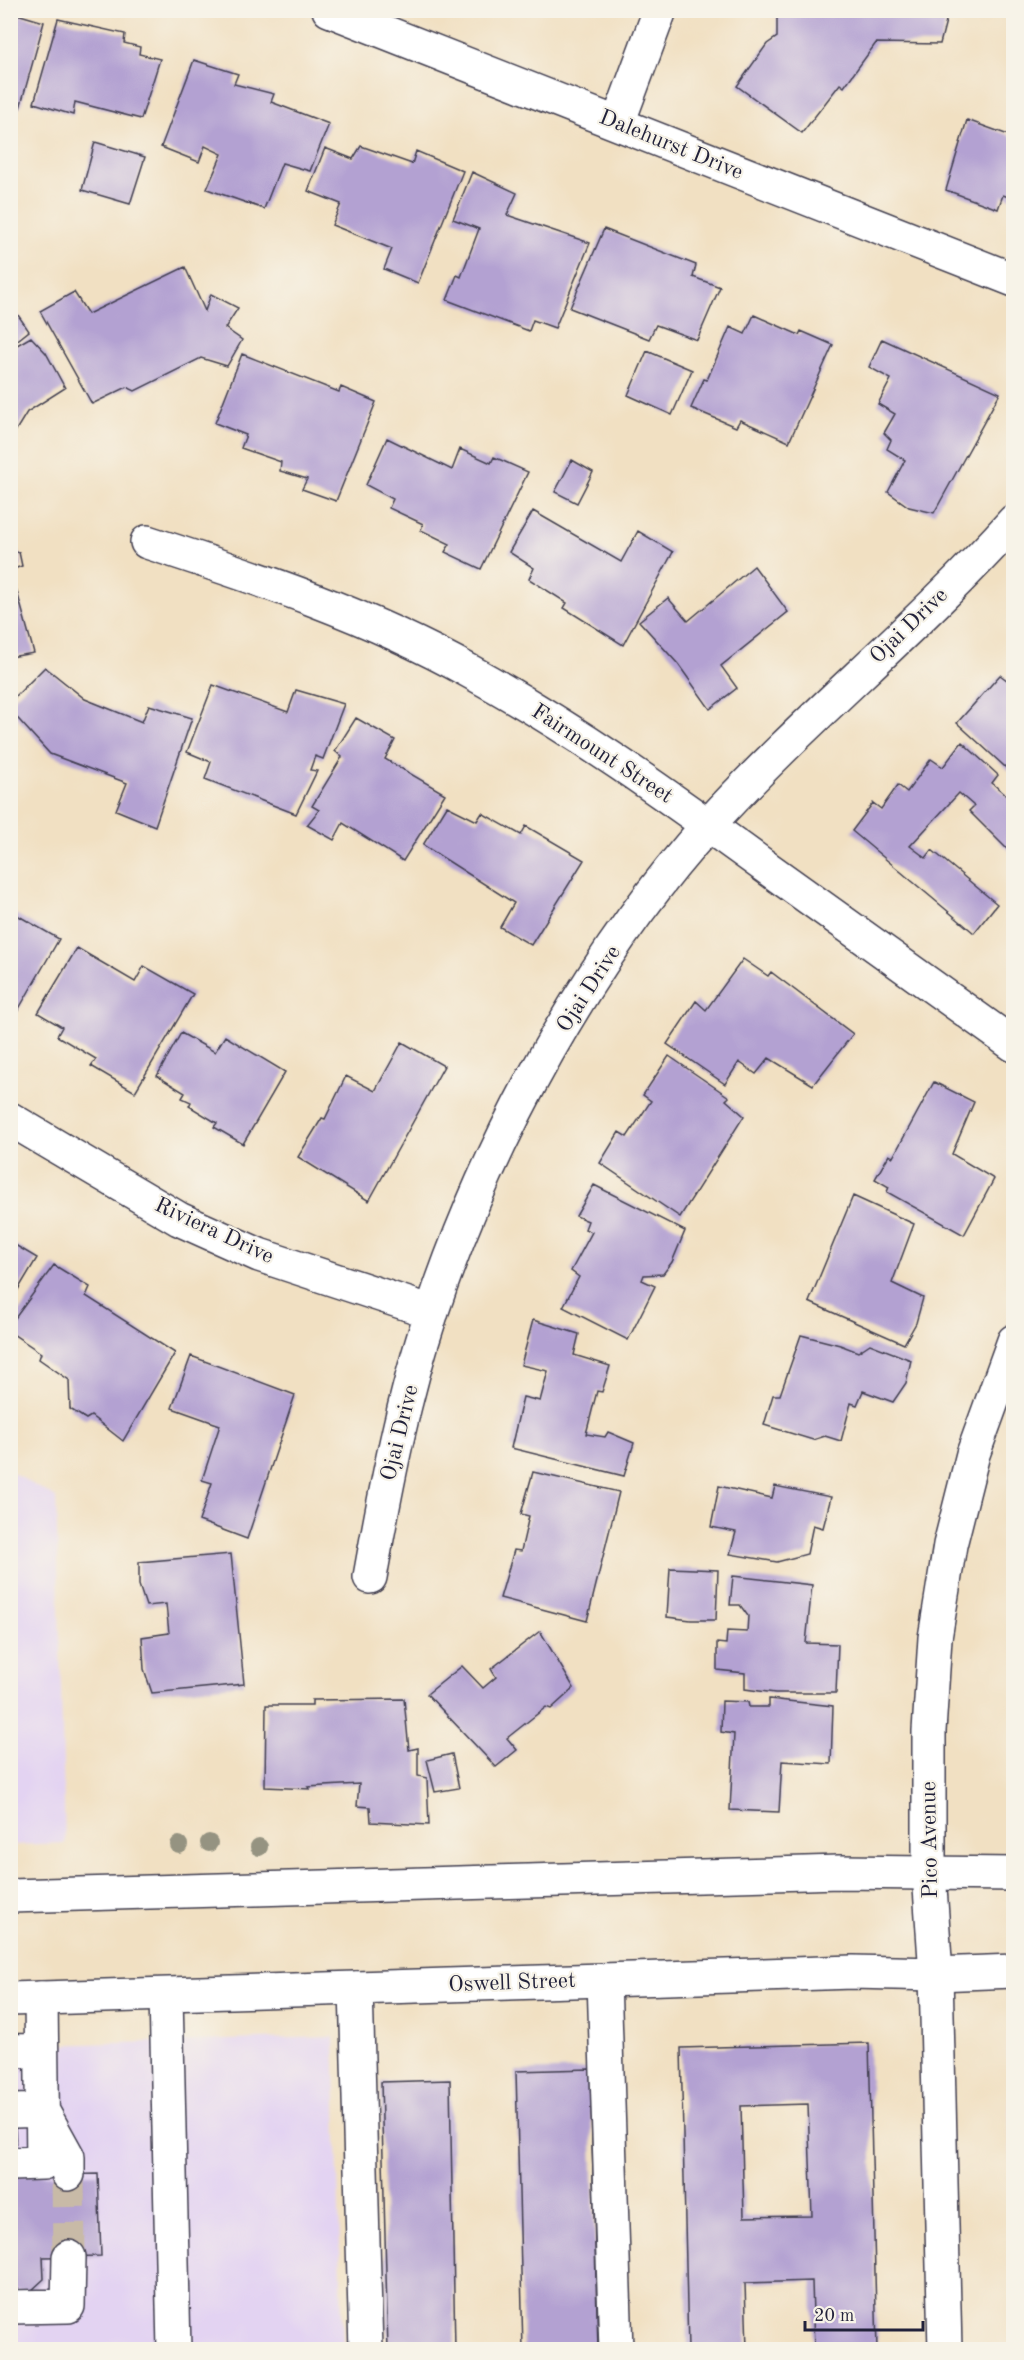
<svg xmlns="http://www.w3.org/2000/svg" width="1024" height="2360" viewBox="0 0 1024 2360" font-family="'Old Standard TT',serif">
<rect width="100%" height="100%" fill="#f7f3e8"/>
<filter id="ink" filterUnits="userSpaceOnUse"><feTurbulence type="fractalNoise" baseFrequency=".0167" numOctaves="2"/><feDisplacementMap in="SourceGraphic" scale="12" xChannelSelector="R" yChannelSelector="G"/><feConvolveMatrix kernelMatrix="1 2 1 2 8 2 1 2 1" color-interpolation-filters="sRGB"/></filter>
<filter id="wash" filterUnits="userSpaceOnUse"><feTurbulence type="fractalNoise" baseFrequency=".008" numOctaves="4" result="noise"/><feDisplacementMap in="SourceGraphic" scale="24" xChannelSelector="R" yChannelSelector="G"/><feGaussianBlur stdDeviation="1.35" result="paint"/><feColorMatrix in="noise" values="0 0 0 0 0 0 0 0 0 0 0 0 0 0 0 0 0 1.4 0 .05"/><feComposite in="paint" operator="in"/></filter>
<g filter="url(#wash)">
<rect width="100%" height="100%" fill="#f1e0c2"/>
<path fill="#e3d3f2" d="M10 1471 56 1498 65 1843 11 1845Z
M1007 2034H1014L1013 2252Z
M334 2037 343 2349H11L10 2046Z"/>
<g id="blocks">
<path fill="#b3a1d2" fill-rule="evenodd" d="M777 10H948V13L940 44 876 43 844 87 840 84 802 133 737 86 767 44 777 37Z
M10 12 44 22 20 108 10 106Z
M58 19 125 34 124 43 140 47 139 54 160 59 141 119 75 102 73 115 34 103Z
M194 60 238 74 234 84 274 94 271 102 329 124 310 171 282 163 264 209 207 189 222 154 205 146 199 162 161 147Z
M967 120 1014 137V199L1003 195 998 209 946 190Z
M95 142 145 157 130 204 82 190Z
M361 146 412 164 416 151 463 171 418 283 384 269 392 249 332 225 341 204 308 191 325 148 353 159Z
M472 172 517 193 507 215 590 243 555 328 533 320 529 331 447 300 457 275 461 277 479 229 453 219Z
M604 229 696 265 693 277 720 287 697 340 656 325 649 339 570 308Z
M185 267 205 311 211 294 238 308 225 328 242 340 227 366 201 358 135 391 127 387 92 404 40 311 74 292 88 314Z
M10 315H18L29 331 10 346Z
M754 315 799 335 801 331 833 345 789 442 740 420 736 427 691 408 704 379 707 380 730 327 745 334Z
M31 337 46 353 65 388 27 412 10 440V349Z
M882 339 1000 393 934 513 909 507 888 492 905 460 887 449 891 440 884 433 895 414 878 404 891 379 869 367Z
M647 351 692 370 672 415 628 395Z
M242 354 339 392 341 387 376 402 336 501 302 489 307 479 280 471 281 462 241 448 246 435 215 423Z
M387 438 452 470 460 449 491 463 494 457 528 472 481 569 445 552 450 544 421 530 423 524 389 508 393 499 366 485Z
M572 460 593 472 577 503 555 492Z
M533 511 621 562 638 531 673 552 623 645 564 608 567 603 529 579 534 568 509 552Z
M19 552 22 566 11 570 34 653 10 657V553Z
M754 566 788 612 721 666 737 688 710 709 678 664 639 621 668 598 688 621Z
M45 667 85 699 142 722 149 705 192 718 155 826 116 810 127 783 50 754 10 710V702Z
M1000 675 1011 683 1014 680V775L957 723Z
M213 685 288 712 296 690 344 704 323 759 315 756 310 770 317 771 296 814 205 779 211 762 187 752Z
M356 718 395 740 385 759 445 794 403 861 343 823 334 840 307 825 319 810 312 806 342 757 335 751Z
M962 742 998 775 992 783 1014 802V856L969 811 974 806 959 793 910 846 926 858 932 850 997 904 974 933 852 831 873 803 881 809 898 785 907 792 931 759 943 767Z
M447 806 477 821 482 813 521 835 526 826 584 860 531 945 500 927 514 903 423 845Z
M10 911 59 939 13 1019 10 1017Z
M77 948 135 982 144 966 193 994 135 1092 91 1066 96 1059 57 1036 62 1027 38 1013Z
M743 959 768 976 771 972 853 1034 813 1085 769 1058 756 1074 739 1062 725 1084 667 1044 696 1001 706 1010Z
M181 1033 215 1052 225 1036 285 1072 243 1144 214 1127 217 1123 189 1106 191 1102 182 1098 185 1093 157 1076Z
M402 1042 444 1066 369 1201 298 1157 322 1118 325 1119 346 1076 375 1091Z
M669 1056 729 1097 726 1100 744 1116 680 1217 600 1163 619 1132 627 1137 651 1101 643 1095Z
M934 1082 974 1102 952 1154 994 1179 964 1235 887 1192 889 1187 875 1179 889 1155 893 1157Z
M594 1185 685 1231 672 1262 663 1274 644 1275 642 1280 655 1286 628 1340 563 1307 579 1277 571 1271 592 1232 585 1229 588 1221 576 1216Z
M853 1196 914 1224 892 1283 923 1298 916 1323 904 1344 809 1302Z
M10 1242 37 1258 10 1303Z
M54 1265 90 1287 86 1296 175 1353 123 1441 91 1416 86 1419 70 1409 69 1380 39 1359 41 1353 10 1332V1325Z
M533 1320 579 1334 574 1355 610 1366 602 1392 597 1391 586 1434 605 1437 608 1432 634 1443 624 1476 511 1448 523 1397 540 1401 548 1371 521 1365Z
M801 1335 840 1345 858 1352 870 1344 911 1360 906 1383 893 1402 863 1391 857 1405 851 1403 841 1441 825 1436 813 1440 764 1425 773 1395H780Z
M191 1356 295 1395 247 1539 199 1521 212 1483 202 1480 220 1425 172 1408Z
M533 1472 619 1492 587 1621 500 1598 514 1550 521 1551 529 1516 521 1514Z
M719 1486 772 1498 775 1486 831 1497 823 1528 813 1525 807 1554 777 1562 730 1554 736 1532 711 1527Z
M231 1554 244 1684 152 1693 144 1669 142 1637 169 1633 166 1604 146 1606 139 1585V1562Z
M670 1568 718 1570 716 1620H691L667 1617Z
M733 1576 812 1585 806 1643 838 1644 836 1693H775L745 1689V1673L717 1670V1643L726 1644 727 1631 747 1632 748 1616 740 1605H730Z
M540 1631 574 1688 551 1709 546 1707 507 1738 517 1750 496 1767 427 1694 462 1666 483 1688 496 1677 491 1669Z
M404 1699 409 1750 418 1748V1776L427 1778 429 1825 371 1822 370 1807 357 1806 359 1784 308 1787 310 1789 265 1787 266 1705H312V1700Z
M769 1699 833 1706 831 1764 782 1761 779 1812 730 1810 734 1734 721 1732 722 1701 748 1702 749 1707H769Z
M452 1754 459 1788 435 1792 427 1760Z
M869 2043 877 2350H814L812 2281 745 2283 747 2350H688L681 2048ZM808 2104 812 2216 744 2217 741 2106Z
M10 2066H13L16 2150H10Z
M590 2069 598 2350H523L516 2071Z
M450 2080 455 2350H388L381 2082Z
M98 2174 101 2256 43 2257 44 2279 32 2290H10V2176Z"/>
</g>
</g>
<g filter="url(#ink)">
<use href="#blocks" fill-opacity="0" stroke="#413e4f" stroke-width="1.5"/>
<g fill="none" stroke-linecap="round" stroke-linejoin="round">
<path stroke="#c8baa7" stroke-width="33" stroke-dasharray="33 16" stroke-linecap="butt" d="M68 2174 69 2257"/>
<defs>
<path id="minor" d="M329 10 1014 280
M618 123 660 10
M147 542C258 578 369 615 471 672 573 728 668 796 763 865 846 925 930 985 1014 1045
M10 1119 179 1219 259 1255 432 1312
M370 1577C386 1487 403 1398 432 1311 489 1140 590 955 711 822 807 717 919 627 1014 521
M604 1980 616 2350
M356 1988 366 2350
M166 1995 174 2350
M10 2051 41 2050
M15 2111 42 2110 68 2157V2174
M10 2164 43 2163 41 1998
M10 2307 68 2306 69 2257
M945 2350 936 1974 929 1873V1731L935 1638 950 1545 973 1454 1014 1341"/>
<path id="major" d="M10 1896 839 1872 1014 1874
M10 1999 853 1972 936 1974 1014 1971"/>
</defs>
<use href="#minor" stroke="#413e4f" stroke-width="36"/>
<use href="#major" stroke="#413e4f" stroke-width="36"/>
<use href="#minor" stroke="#fff" stroke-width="33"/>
<use href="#major" stroke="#fff" stroke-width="33"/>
</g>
<g fill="#959381">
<circle cx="209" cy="1843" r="9"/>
<circle cx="179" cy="1845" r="9"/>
<circle cx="259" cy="1847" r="9"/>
</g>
</g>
<g text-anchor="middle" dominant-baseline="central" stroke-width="4.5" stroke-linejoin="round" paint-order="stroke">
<g font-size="22" fill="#22223b" stroke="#f7f3e8">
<text transform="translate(671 145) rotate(22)">Dalehurst Drive</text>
<text transform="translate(909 626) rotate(-44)">Ojai Drive</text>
<text transform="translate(602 754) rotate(33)">Fairmount Street</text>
<text transform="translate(589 989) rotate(-57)">Ojai Drive</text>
<text transform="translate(214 1231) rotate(25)">Riviera Drive</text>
<text transform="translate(400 1433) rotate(-76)">Ojai Drive</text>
<text transform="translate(930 1840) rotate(-91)">Pico Avenue</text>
<text transform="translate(512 1983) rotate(-2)">Oswell Street</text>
</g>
</g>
<rect width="1024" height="2360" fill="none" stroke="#f7f3e8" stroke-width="36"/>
<path d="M805 2321v9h118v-9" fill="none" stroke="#22223b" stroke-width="3"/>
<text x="814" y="2321" font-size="18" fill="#22223b" stroke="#f7f3e8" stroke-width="4.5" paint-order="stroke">20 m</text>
</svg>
